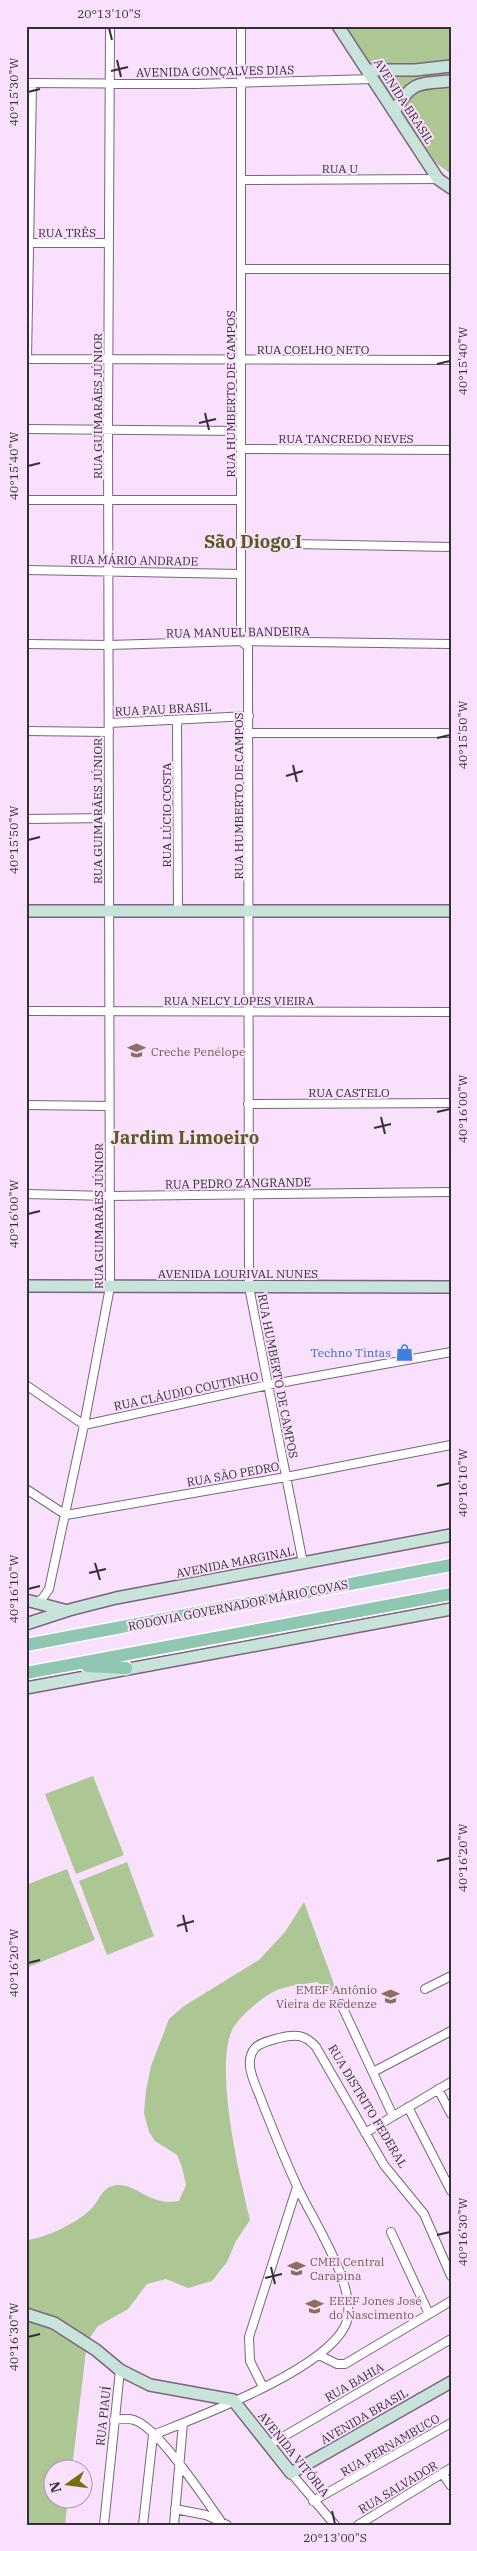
<svg xmlns="http://www.w3.org/2000/svg" width="477" height="2551" viewBox="0 0 477 2551" font-family="'IBM Plex Serif',serif">
<rect width="100%" height="100%" fill="#f9e0fd"/>
<path fill="#acc793" d="M344 26H451V174L436 163Z
M93 1776 124 1855 76 1874 45 1794Z
M127 1862 154 1936 107 1955 79 1881Z
M67 1869 95 1940 26 1968V1885Z
M304 1902 338 1995 317 1982C305 1984 291 1985 280 1989 265 1994 241 2015 233 2028 213 2066 240 2178 250 2220L236 2241 227 2262 212 2281 188 2288 166 2279 147 2284 128 2309 98 2326 87 2342 72 2468H52V2498L68 2499 65 2525H26V2240C44 2239 76 2223 89 2211 100 2202 100 2187 117 2185 137 2183 148 2206 179 2201L186 2185 182 2167 177 2155 155 2141 149 2132 144 2113 146 2091 151 2066 169 2019 184 2006 259 1960 285 1932Z"/>
<g fill="none" stroke-linecap="round" stroke-linejoin="round">
<defs>
<path id="street" d="M241 26V641L248 647 249 1287 303 1563
M26 83 196 84 373 79
M241 180 438 179
M26 243H109
M241 269H451
M26 359 451 360
M27 359 32 84
M26 429 241 431
M241 449 451 450
M26 500H241
M241 543 451 547
M26 570 240 574
M26 644 109 645 241 641 451 644
M177 721 178 910
M109 723 249 716
M26 731 109 732
M249 733H451
M26 819 109 818
M26 1011 451 1012
M248 1104 451 1103
M26 1105 109 1106
M26 1194 109 1196 451 1192
M26 1385 84 1425 268 1385 451 1352
M26 1489 66 1515 286 1477 451 1445
M34 1603 42 1599 49 1589 84 1425 110 1287 108 430 110 26
M425 1989 451 1976
M341 2004 393 2116
M373 2072 451 2031
M438 2089 451 2114
M408 2107 451 2191
M365 2133 451 2082
M391 2232 429 2314
M319 2355 337 2364H345L451 2301
M263 2387 250 2361 249 2337 297 2187
M114 2420C120 2419 128 2418 134 2420 157 2426 205 2499 220 2520
M269 2445 451 2339
M291 2473 335 2525
M442 2473 451 2486
M313 2501 451 2423
M175 2509 206 2515 227 2525
M104 2525 120 2370
M143 2525 153 2435C200 2416 323 2371 345 2326 362 2292 311 2218 297 2186 284 2158 273 2130 262 2102 257 2087 242 2063 255 2048 261 2042 271 2040 279 2038 295 2034 305 2034 316 2047L384 2165 424 2214 451 2276
M174 2525 183 2423
M358 2525 451 2468"/>
<path id="secondary" d="M338 26 438 179 451 188
M367 70H415L451 66
M394 112C411 81 418 84 451 81
M26 911H451
M26 1286 451 1287
M26 1600 64 1610
M26 1624 69 1610 116 1598 451 1535
M26 1688 451 1609
M26 2314 54 2323 96 2350 120 2370 150 2385 233 2400 291 2473 451 2382"/>
<path id="primary" d="M26 1645 451 1565
M87 1666 126 1668
M26 1673 451 1594"/>
</defs>
<use href="#street" stroke="#7b657e" stroke-width="10"/>
<use href="#secondary" stroke="#7b657e" stroke-width="14"/>
<use href="#primary" stroke="#fff" stroke-width="15"/>
<use href="#street" stroke="#fff" stroke-width="8"/>
<use href="#secondary" stroke="#c8e3d9" stroke-width="11"/>
<use href="#primary" stroke="#90c7b3" stroke-width="12"/>
</g>
<path fill="none" stroke="#382e39" stroke-width="2" d="M109 28 112 40M117 60 121 77M111 71 128 67M28 92 40 89M437 364 450 361M205 413 209 430M199 423 216 419M28 466 40 463M437 738 450 735M293 765 297 782M286 776 303 771M28 840 40 837M437 1112 450 1109M381 1117 385 1134M374 1128 391 1124M28 1214 40 1211M437 1486 450 1483M95 1563 100 1580M89 1573 106 1569M28 1589 40 1586M437 1861 450 1858M183 1915 187 1932M177 1926 194 1921M28 1963 40 1960M437 2235 450 2232M271 2267 275 2284M265 2278 282 2274M28 2337 40 2334M332 2511 335 2524"/>
<defs>
<symbol id="school-bare" viewBox="-9 -9 18 18"><path d="M0-5L7-2L0 1L-7-2ZM-4 1L0 2.5L4 1V4Q0 6-4 4Z" fill="#8d6e63" stroke="#f9e0fd" stroke-width="2.5" paint-order="stroke"/></symbol>
<symbol id="shop-bare" viewBox="-9 -9 18 18"><path d="M-5-2.5h2.3a2.7 3.5 0 0 1 5.4 0H5L5.5 6h-11ZM-1.5-2.5h3a1.5 2.3 0 0 0-3 0Z" fill="#3f7fe0" stroke="#f9e0fd" stroke-width="2.5" paint-order="stroke"/></symbol>
</defs>
<g fill-rule="evenodd">
<use href="#school-bare" x="124" y="1038" width="25" height="25"/>
<use href="#shop-bare" x="392" y="1340" width="25" height="25"/>
<use href="#school-bare" x="378" y="1984" width="25" height="25"/>
<use href="#school-bare" x="284" y="2256" width="25" height="25"/>
<use href="#school-bare" x="302" y="2294" width="25" height="25"/>
</g>
<g text-anchor="middle" dominant-baseline="central" stroke-width="4" stroke-linejoin="round" paint-order="stroke">
<g font-size="12" fill="#382e39" stroke="#f9e0fd">
<text transform="translate(215 71) rotate(-1)">AVENIDA GONÇALVES DIAS</text>
<text transform="translate(404 101) rotate(57)">AVENIDA BRASIL</text>
<text x="340" y="168">RUA U</text>
<text x="67" y="232">RUA TRÊS</text>
<text x="313" y="349">RUA COELHO NETO</text>
<text transform="translate(230 394) rotate(-90)">RUA HUMBERTO DE CAMPOS</text>
<text transform="translate(97 406) rotate(-90)">RUA GUIMARÃES JÚNIOR</text>
<text x="346" y="438">RUA TANCREDO NEVES</text>
<text transform="translate(134 560) rotate(1)">RUA MÁRIO ANDRADE</text>
<text transform="translate(238 632) rotate(-1)">RUA MANUEL BANDEIRA</text>
<text transform="translate(163 709) rotate(-3)">RUA PAU BRASIL</text>
<text transform="translate(238 796) rotate(-90)">RUA HUMBERTO DE CAMPOS</text>
<text transform="translate(97 811) rotate(-90)">RUA GUIMARÃES JÚNIOR</text>
<text transform="translate(166 815) rotate(-90)">RUA LÚCIO COSTA</text>
<text x="239" y="1000">RUA NELCY LOPES VIEIRA</text>
<text x="349" y="1092">RUA CASTELO</text>
<text transform="translate(238 1183) rotate(-1)">RUA PEDRO ZANGRANDE</text>
<text transform="translate(98 1216) rotate(-90)">RUA GUIMARÃES JÚNIOR</text>
<text x="238" y="1273">AVENIDA LOURIVAL NUNES</text>
<text transform="translate(278 1376) rotate(79)">RUA HUMBERTO DE CAMPOS</text>
<text transform="translate(186 1391) rotate(-12)">RUA CLÁUDIO COUTINHO</text>
<text transform="translate(233 1474) rotate(-10)">RUA SÃO PEDRO</text>
<text transform="translate(235 1562) rotate(-11)">AVENIDA MARGINAL</text>
<text transform="translate(238 1605) rotate(-11)">RODOVIA GOVERNADOR MÁRIO COVAS</text>
<text transform="translate(368 2106) rotate(59)">RUA DISTRITO FEDERAL</text>
<text transform="translate(354 2382) rotate(-30)">RUA BAHIA</text>
<text transform="translate(103 2416) rotate(-84)">RUA PIAUÍ</text>
<text transform="translate(364 2416) rotate(-30)">AVENIDA BRASIL</text>
<text transform="translate(390 2445) rotate(-30)">RUA PERNAMBUCO</text>
<text transform="translate(294 2454) rotate(51)">AVENIDA VITÓRIA</text>
<text transform="translate(398 2487) rotate(-31)">RUA SALVADOR</text>
</g>
<g font-size="12" fill="#785e54" stroke="#f9e0fd" text-anchor="start">
<text x="151" y="1051">Creche Penélope</text>
<text x="377" y="1989" text-anchor="end">EMEF Antônio<tspan x="377" dy="14">Vieira de Redenze</tspan></text>
<text x="310" y="2261">CMEI Central<tspan x="310" dy="14">Carapina</tspan></text>
<text x="329" y="2300">EEEF Jones José<tspan x="329" dy="14">do Nascimento</tspan></text>
</g>
<g font-size="12" fill="#366cbe" stroke="#f9e0fd" text-anchor="end">
<text x="391" y="1352">Techno Tintas</text>
</g>
<g font-size="18" font-weight="bold" fill="#5d5a1f" stroke="#f9e0fd">
<text x="253" y="541">São Diogo I</text>
<text x="185" y="1137">Jardim Limoeiro</text>
</g>
</g>
<rect width="477" height="2551" fill="none" stroke="#f9e0fd" stroke-width="55"/>
<g transform="translate(68 2484) rotate(256)"><circle r="24" fill="#f9e0fd" stroke="#ac99af"/>
<path d="M0-4L9 19L0 12L-9 19Z" fill="#746f0f"/>
<text y="-8" font-size="14" font-weight="bold" text-anchor="middle" fill="#382e39">N</text>
</g>
<rect x="28" y="28" width="422" height="2496" fill="none" stroke="#382e39" stroke-width="2"/>
<g font-size="12" text-anchor="middle" fill="#382e39">
<text x="109" y="18">20°13'10"S</text>
<text transform="translate(14 92) rotate(-90)" y="4">40°15'30"W</text>
<text transform="translate(463 361) rotate(-90)" y="4">40°15'40"W</text>
<text transform="translate(14 466) rotate(-90)" y="4">40°15'40"W</text>
<text transform="translate(463 735) rotate(-90)" y="4">40°15'50"W</text>
<text transform="translate(14 840) rotate(-90)" y="4">40°15'50"W</text>
<text transform="translate(463 1109) rotate(-90)" y="4">40°16'00"W</text>
<text transform="translate(14 1214) rotate(-90)" y="4">40°16'00"W</text>
<text transform="translate(463 1483) rotate(-90)" y="4">40°16'10"W</text>
<text transform="translate(14 1589) rotate(-90)" y="4">40°16'10"W</text>
<text transform="translate(463 1858) rotate(-90)" y="4">40°16'20"W</text>
<text transform="translate(14 1963) rotate(-90)" y="4">40°16'20"W</text>
<text transform="translate(463 2232) rotate(-90)" y="4">40°16'30"W</text>
<text transform="translate(14 2337) rotate(-90)" y="4">40°16'30"W</text>
<text x="335" y="2542">20°13'00"S</text>
</g>
</svg>
